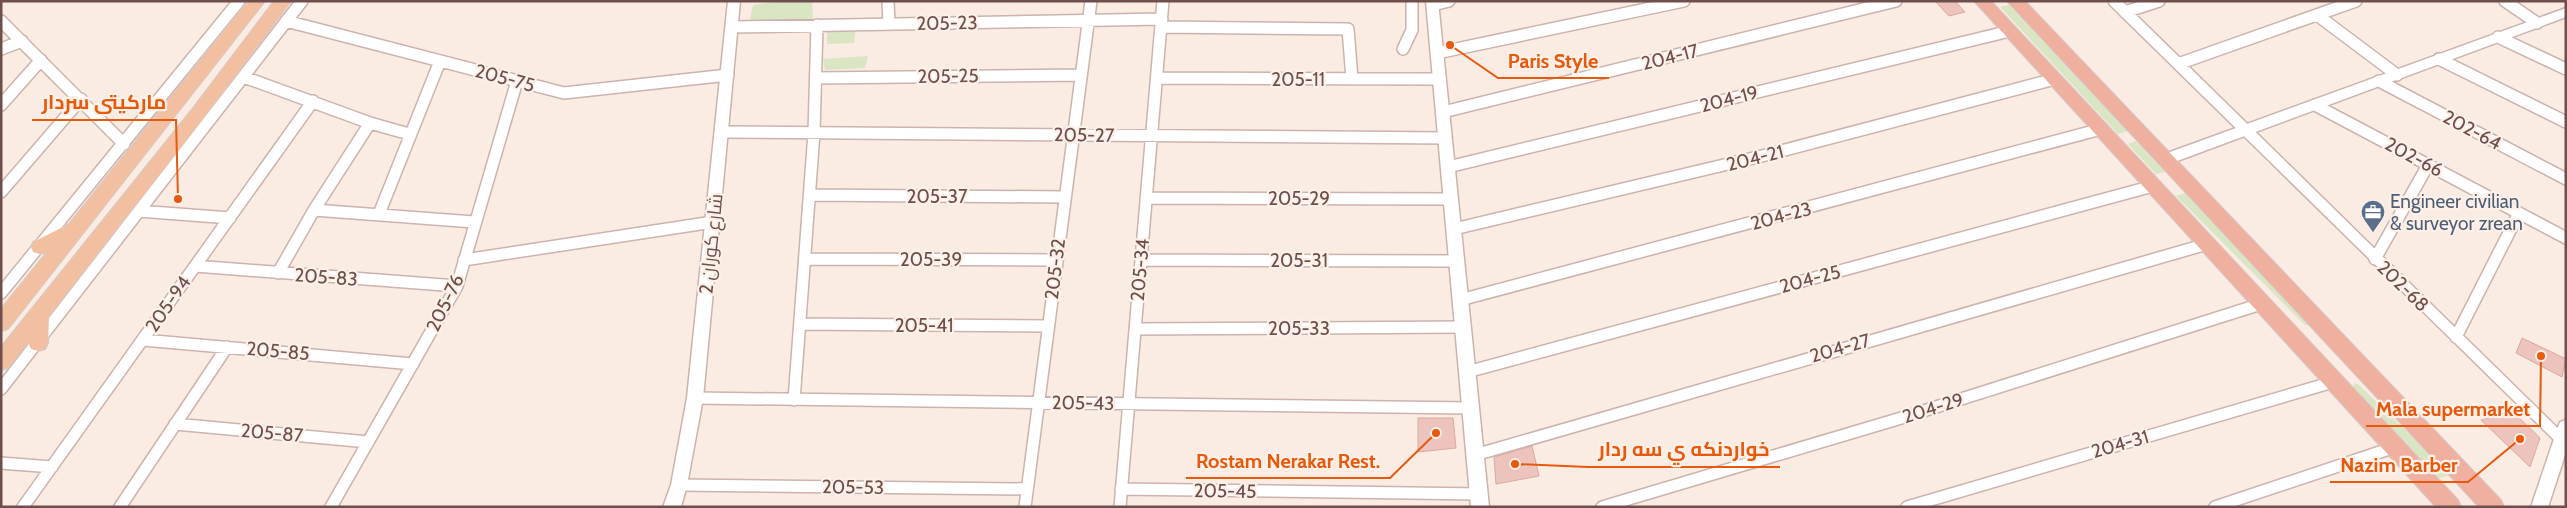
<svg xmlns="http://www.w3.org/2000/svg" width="2567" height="508" viewBox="0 0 2567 508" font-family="Cabin,Cairo,sans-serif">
<rect width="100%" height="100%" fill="#faebe3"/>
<path fill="#dae5c3" d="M780 1H812L813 19 750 20 753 5Z
M2009 5 2128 131 2118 134 2000 7Z
M856 27 854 43 827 44V28Z
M868 56 865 68 825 70 823 59Z
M2136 141 2165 172 2156 174 2128 144Z
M2185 193 2308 325H2305L2176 196Z
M2355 383 2359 385 2451 475 2439 478 2353 387Z"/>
<path fill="#ecc4bd" stroke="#dda79f" d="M1935 1H1955L1965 12 1949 16Z
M2522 338 2566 359 2562 377 2516 353Z
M2512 411 2540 438 2530 467 2481 420Z
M1418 418H1453L1456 448 1418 452Z
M1532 446 1539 476 1496 484 1494 457Z"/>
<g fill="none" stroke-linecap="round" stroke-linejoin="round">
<defs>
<path id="minor" d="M888 1 889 24
M2114 1 2566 444
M2505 1 2537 23
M1433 5 1449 1
M2125 12 2159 1
M2317 15 2397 75
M1 21 124 144
M286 21 564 93 728 75
M732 27 1162 19
M1161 27 1348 29 1352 79
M2498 37 2566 69
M1 49 22 41
M1403 49 1412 30V1
M1437 53 1684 1
M2439 59 2566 122
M2178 64 2356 1
M244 77 370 123 409 134
M816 78 1080 75
M1157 78 1440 79
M2379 81 2566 179
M1 105 41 60
M2315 105 2566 238
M1443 112 1896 1
M722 132 1445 138
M1448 167 2010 31
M1 192 81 99
M810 195 1064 197
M1146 198 1451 199
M314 210 474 222
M139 211 230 218
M379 214 440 61
M1454 229 1766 155 2055 79
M805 259 1056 260
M2375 259 2428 165
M464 260 713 222
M1141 260 1457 261
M195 266 457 286
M278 273 314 210 370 123
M1 293 239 1
M1460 300 2101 129
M800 324 1047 326
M1135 329 1463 327
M2456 337 2519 213
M143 340 413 364
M1467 372 2153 186
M1 389 302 1
M695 398 1470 408
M794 400 814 133 817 25
M175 424 368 442
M1475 455 2207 244
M1 463 52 467
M679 485 1027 489
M1121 489 1479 494
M23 507 313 101
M120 507 227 347
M331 507 457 286 517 81
M1025 507 1091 1
M1120 507 1163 1
M1602 507 1898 419 2261 304
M1907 507 2333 382
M2215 507 2395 447"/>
<path id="tertiary" d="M728 1H740L703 398 687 485 681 507H663L671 485 687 398Z
M1426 1H1438L1489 507H1471Z
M2566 8V17L2169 164 2164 165 2157 160 2159 156Z
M2566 420V452L2548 507H2531L2558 427 2560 422Z"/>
<path id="primary" d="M248 1H265L8 329 1 331V309L47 252 40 254 33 252 31 247 33 242 69 224Z
M274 1H291L202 120 49 316 48 343 45 349 38 351 31 349 28 342 8 368 1 370V347L190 112Z"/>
<path id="trunk" d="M1974 1H1991L2458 500 2461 507H2436Z
M2007 1H2025L2501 500 2504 507H2479Z"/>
</defs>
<use href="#minor" stroke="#ccb3ae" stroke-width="14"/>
<use href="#tertiary" stroke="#ccb3ae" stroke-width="3"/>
<use href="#primary" stroke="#d4cac9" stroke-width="2"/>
<use href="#trunk" stroke="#d4cac9" stroke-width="2"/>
<use href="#minor" stroke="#fff" stroke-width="11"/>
<use href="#tertiary" fill="#fff" fill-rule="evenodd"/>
<use href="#primary" fill="#f2bfa1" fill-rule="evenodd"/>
<use href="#trunk" fill="#f0b0a0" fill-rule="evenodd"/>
</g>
<defs>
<symbol id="office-pin" viewBox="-11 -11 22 30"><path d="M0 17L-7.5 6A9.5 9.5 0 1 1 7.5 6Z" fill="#5c6f8a" stroke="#fdf0e8"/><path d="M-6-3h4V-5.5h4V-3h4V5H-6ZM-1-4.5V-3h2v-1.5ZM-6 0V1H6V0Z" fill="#fff"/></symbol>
</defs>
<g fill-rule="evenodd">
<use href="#office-pin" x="2359" y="198" width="28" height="38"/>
</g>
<g text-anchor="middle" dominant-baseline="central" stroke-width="4.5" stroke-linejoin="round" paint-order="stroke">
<g font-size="19" fill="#6f4f4c" stroke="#fdf0e8">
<text transform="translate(947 23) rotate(-1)">205-23</text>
<text transform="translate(1670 57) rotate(-14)">204-17</text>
<text transform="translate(948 76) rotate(-1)">205-25</text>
<text transform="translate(505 78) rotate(15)">205-75</text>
<text x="1298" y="79">205-11</text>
<text transform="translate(1729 99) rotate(-14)">204-19</text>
<text transform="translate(2472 130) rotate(28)">202-64</text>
<text transform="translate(1084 135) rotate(1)">205-27</text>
<text transform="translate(2414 157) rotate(28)">202-66</text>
<text transform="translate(1755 158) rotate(-14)">204-21</text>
<text x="937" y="196">205-37</text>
<text x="1299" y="198">205-29</text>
<text transform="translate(1781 216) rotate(-15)">204-23</text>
<text transform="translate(711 244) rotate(-84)">شارع كوران 2</text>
<text x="931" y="259">205-39</text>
<text x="1299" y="260">205-31</text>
<text transform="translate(1055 269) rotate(-83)">205-32</text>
<text transform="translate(1140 270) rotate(-85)">205-34</text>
<text transform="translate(326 277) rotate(4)">205-83</text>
<text transform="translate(1810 279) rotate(-15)">204-25</text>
<text transform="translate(2403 286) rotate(44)">202-68</text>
<text transform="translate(445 303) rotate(-64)">205-76</text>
<text transform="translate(168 304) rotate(-55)">205-94</text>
<text x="924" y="325">205-41</text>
<text x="1299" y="328">205-33</text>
<text transform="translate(1840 348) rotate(-16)">204-27</text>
<text transform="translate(278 351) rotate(5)">205-85</text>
<text transform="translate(1083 403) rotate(1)">205-43</text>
<text transform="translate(1933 408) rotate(-17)">204-29</text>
<text transform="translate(272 433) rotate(5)">205-87</text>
<text transform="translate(2120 444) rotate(-16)">204-31</text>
<text transform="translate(853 487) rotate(1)">205-53</text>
<text transform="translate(1225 491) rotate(1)">205-45</text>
</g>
<g font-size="19" fill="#4e5e75" stroke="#fdf0e8" text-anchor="start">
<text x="2390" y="201">Engineer civilian<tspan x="2390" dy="22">&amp; surveyor zrean</tspan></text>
</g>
</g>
<path fill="none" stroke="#e8590c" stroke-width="2" d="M1450 45L1498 78H1609M178 199L176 120H32M2541 356L2540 426H2366M1515 464L1588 467H1780M1436 433L1390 478H1186M2520 439L2468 482H2330"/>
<g fill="#e8590c" stroke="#fdf0e8" stroke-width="2">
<circle cx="1450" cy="45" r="5"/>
<circle cx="178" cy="199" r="5"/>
<circle cx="2541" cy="356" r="5"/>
<circle cx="1515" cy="464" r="5"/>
<circle cx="1436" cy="433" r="5"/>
<circle cx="2520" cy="439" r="5"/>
</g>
<g font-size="20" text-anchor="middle" font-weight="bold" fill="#e8590c" stroke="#fdf0e8" stroke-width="4.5" stroke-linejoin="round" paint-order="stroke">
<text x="1553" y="68">Paris Style</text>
<text x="104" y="109">ماركيتى سردار</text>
<text x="2453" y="416">Mala supermarket</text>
<text x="1684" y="456">خواردنكه ي سه ردار</text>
<text x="1288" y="468">Rostam Nerakar Rest.</text>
<text x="2399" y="472">Nazim Barber</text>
</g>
<rect width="2567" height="508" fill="none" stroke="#6f4f4c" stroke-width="5"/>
</svg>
